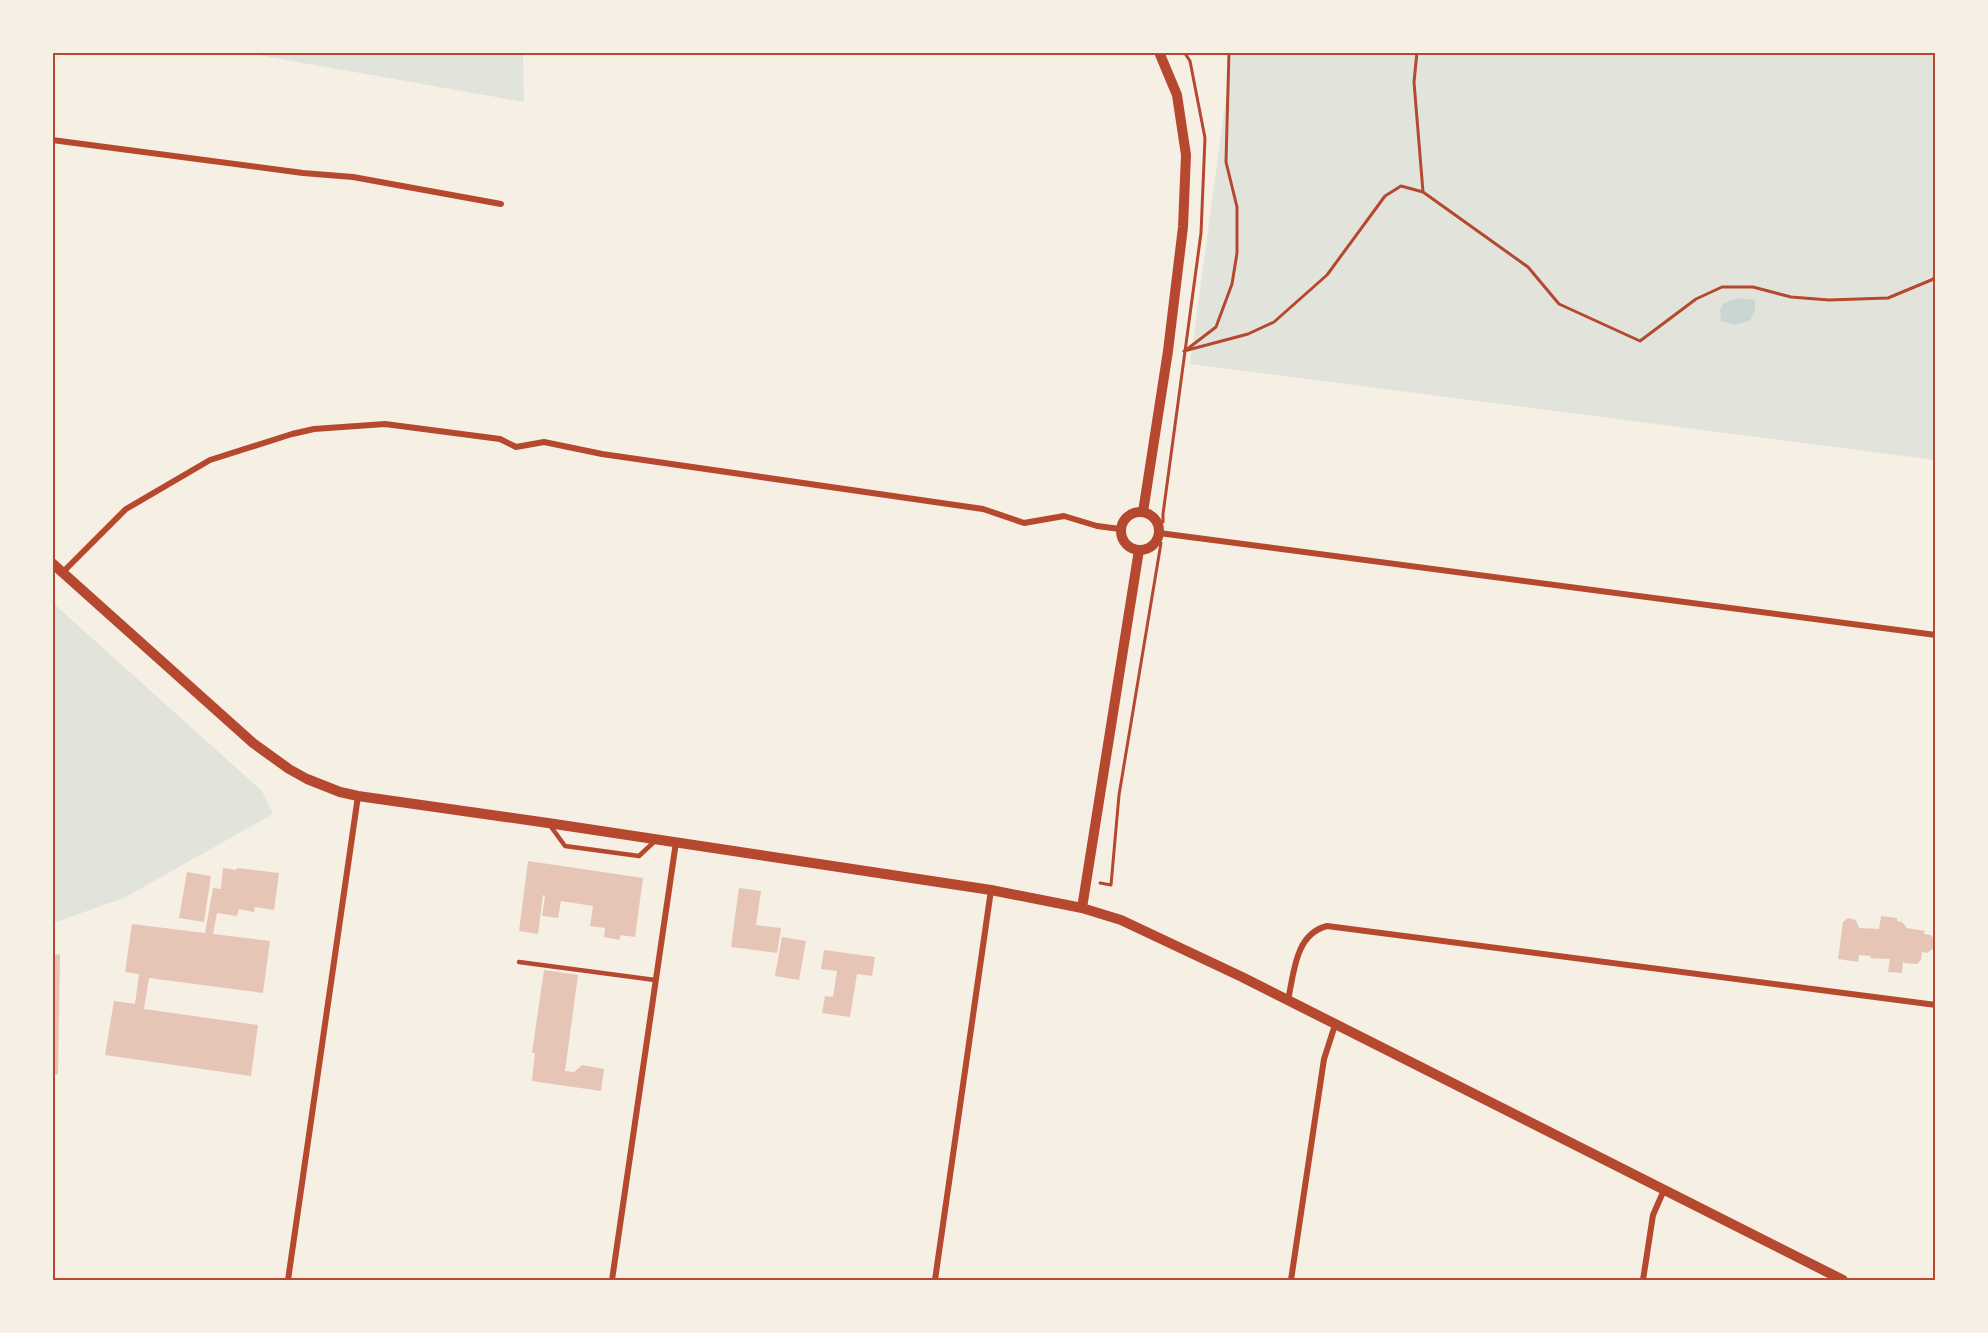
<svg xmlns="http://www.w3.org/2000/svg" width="1988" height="1333" viewBox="0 0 1988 1333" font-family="Rubik,sans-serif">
<rect width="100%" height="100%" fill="#f6efe4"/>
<path fill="#e2e4dc" d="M247 53H523L524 102Z
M1232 53H1935V460L1190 364Z
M53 603 262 791 273 814 124 898 53 923Z"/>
<path fill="#c9d6d2" d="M1739 298 1755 300V311L1750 321 1734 325 1721 321 1720 310 1724 303Z"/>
<path fill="#e6c5b7" d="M528 861 643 878 635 937 620 935V940L604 937 605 928 590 926 593 906 561 901 558 918 542 916 545 896 543 895 538 934 519 931Z
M223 868 236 870 237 868 279 873 274 910 255 907 254 912 239 909 237 916 217 913 213 934 270 941 263 993 149 978 144 1009 258 1025 251 1076 105 1055 114 1001 135 1004 139 974 125 972 132 924 205 933 213 888 221 889Z
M187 872 211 876 204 922 179 918Z
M739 888 761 891 756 925 781 928 777 953 731 947Z
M1881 916 1897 918V921L1902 922 1907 928 1925 931 1924 934 1931 935 1935 941 1934 948 1927 953 1922 952 1921 960 1917 964 1904 963 1903 961 1902 973 1888 972 1890 959 1870 958 1871 956 1859 955 1858 962 1838 959 1843 922 1848 918 1856 920 1859 928 1879 929Z
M782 937 806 941 799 980 775 976Z
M824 950 875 957 872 976 857 974 850 1017 822 1013 825 996 833 997 837 971 821 969Z
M60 954 58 1074 52 1075V956Z
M544 970 578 975 565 1071 574 1072 582 1065 604 1069 601 1091 532 1081 535 1053H532Z"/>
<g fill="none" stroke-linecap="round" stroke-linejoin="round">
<path stroke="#b5482f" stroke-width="3" d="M1423 192 1528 267 1559 304 1640 341 1696 299 1722 287H1753L1791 297 1829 300 1888 298 1936 278
M1934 278 1936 270
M1186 350 1216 327 1232 284 1237 253V207L1226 162 1229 52
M1184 351 1248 334 1274 322 1327 275 1385 196 1401 186 1423 192 1414 82 1417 52
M1163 522V514L1201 233 1205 138 1190 61 1184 52
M1100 883 1111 885 1119 795 1161 543"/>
<path stroke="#b5482f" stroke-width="4.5" d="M549 824 565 846 639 856 655 841
M519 962 655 980"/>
<path stroke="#b5482f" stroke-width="6" d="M52 140 303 173 353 177 501 204
M1159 533 1936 635
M63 572 126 509 210 460 292 434 314 429 385 424 500 439 516 447 544 442 602 454 983 509 1024 523 1064 516 1097 526 1120 529
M1288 1000C1294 973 1295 934 1327 926L1936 1005
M288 1280 358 796
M612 1280 676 842
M935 1280 991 890
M1291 1280 1324 1059 1335 1025
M1643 1280 1653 1215 1664 1190"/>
<path stroke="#b5482f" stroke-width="10" d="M1121 531a19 19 0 1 1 38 0a19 19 0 1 1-38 0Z
M1143 512 1168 351 1183 227 1186 155 1177 95 1159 52
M52 563 253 743 289 769 307 779 340 792 358 796 548 823 991 890 1082 908 1121 920 1242 977 1843 1280
M1082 908 1139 550"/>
</g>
<rect width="1988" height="1333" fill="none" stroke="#f6efe4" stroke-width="108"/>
<rect x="54" y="54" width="1880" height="1225" fill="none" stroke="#b5482f" stroke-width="2"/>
</svg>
